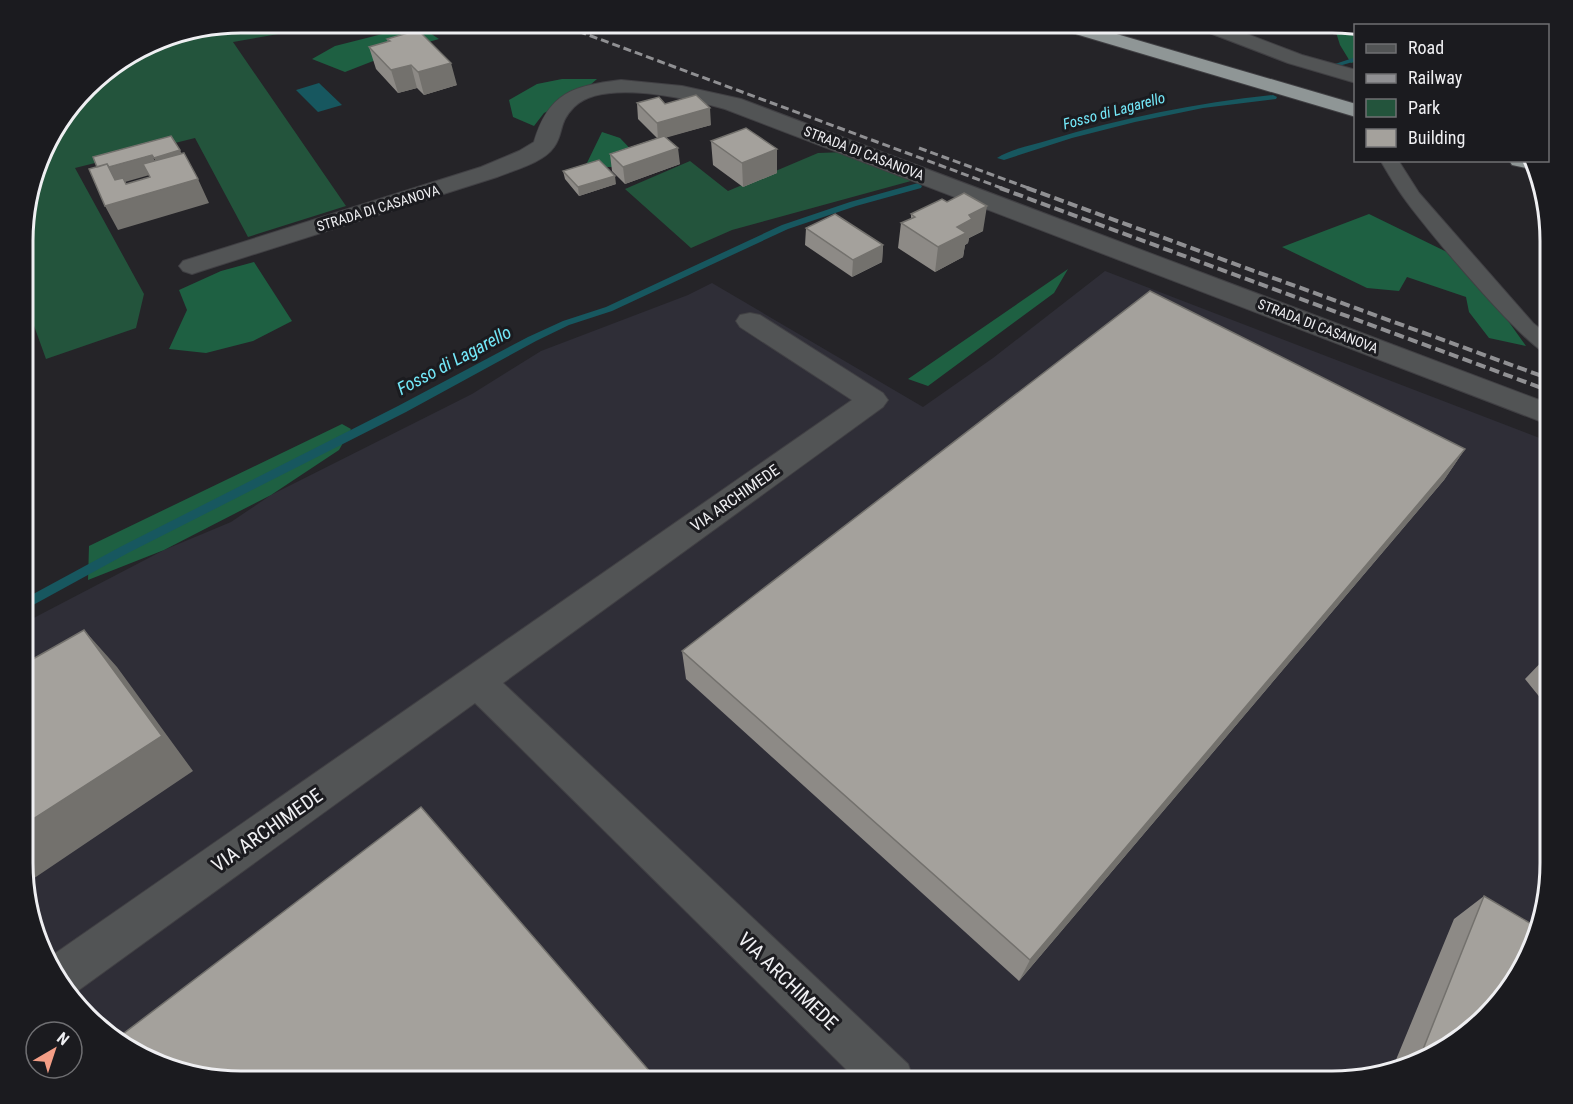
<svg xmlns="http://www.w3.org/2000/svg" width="1573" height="1104" viewBox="0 0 1573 1104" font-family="'Roboto Condensed',sans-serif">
<rect width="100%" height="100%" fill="#252428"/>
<path fill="#2f2e37" d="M1105 271 1550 442V877L1539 934 1429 1059 1333 1081H227L170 1070 108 1036 52 972 24 892V623L164 550 231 522 271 495 472 394 541 351 688 295 712 283 923 407 993 358Z"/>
<path fill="#23543c" d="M241 23H341L233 42 346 206 248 237 195 138 75 168 144 294 136 328 46 359 24 298V212L45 144 97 77 157 39Z
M846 152 911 181 732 230 691 248 625 189 690 161 728 191 818 153Z"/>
<path fill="#1e6042" d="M1333 23 1357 25 1355 62 1351 63 1340 45Z
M418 25 439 39 404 49 345 72 312 59 335 46Z
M562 79H597L575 98 544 113 534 126 513 117 509 100 537 84Z
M602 132 620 138 640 159 615 167H585Z
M1369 214 1451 254 1501 311 1526 346 1489 338 1469 312 1466 297 1407 277 1399 291 1367 288 1282 247Z
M254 262 292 321 253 341 206 353 169 349 187 310 179 290 221 271Z
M1068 269 1054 293 928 386 908 379Z
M342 424 351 429 339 450 271 495 164 550 88 580 89 546Z"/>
<path fill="#17575f" d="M319 83 342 105 318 112 296 90Z"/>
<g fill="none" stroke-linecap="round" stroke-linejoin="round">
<path fill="#17575f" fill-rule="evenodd" d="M1356 57V61L1339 66 1335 64Z
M1273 95 1277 97 1276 99 1203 108 1135 122 1072 138 1004 160 997 158C1010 149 1033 145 1049 140 1122 118 1197 103 1273 95Z
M918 183 922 186 921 188 856 206 788 229 612 311 569 325 536 341 406 412 128 553 24 610V599L120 547 398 406 528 337 563 321 606 307 782 225 850 202Z"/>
<defs>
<path id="lane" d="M1384 160H1398L1419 193 1533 323 1550 337V355C1526 349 1423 225 1404 198 1396 187 1389 175 1382 163Z"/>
<path id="street" d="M1191 23H1218L1302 55 1356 70V83L1288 63 1194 27Z
M621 80 682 86 741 99 1550 404V425L725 109C690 99 603 78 574 107 558 123 564 133 554 147 543 163 514 170 497 177L201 271 192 274 183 271 179 266 183 261 481 167 519 151 534 142C549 92 573 86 621 80Z
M750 313 760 315 883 393 888 400 883 407 503 683 908 1064 914 1081H858L475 703 72 995 52 972 47 959 852 400 740 327 736 321 740 315Z"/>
<path id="highway" d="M1049 23H1079L1356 104V117L1052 27Z
M1509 160H1532L1535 170 1512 165Z"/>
</defs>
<use href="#lane" stroke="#414044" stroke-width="2"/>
<use href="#street" stroke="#414044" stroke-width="2"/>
<use href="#highway" stroke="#414044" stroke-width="2"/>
<use href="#lane" fill="#525455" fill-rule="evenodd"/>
<use href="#street" fill="#525455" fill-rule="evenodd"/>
<use href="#highway" fill="#8f9696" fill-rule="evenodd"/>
<path stroke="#909093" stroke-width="3" stroke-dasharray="8 4" stroke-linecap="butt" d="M556 23 1004 189
M919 148 1031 189"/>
<path stroke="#909093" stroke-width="4" stroke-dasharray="10 4.5" stroke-linecap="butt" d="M1000 188 1550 391
M1027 188 1550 379"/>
</g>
<path fill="#8d8a86" d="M387 39 457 85 424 95 417 88 398 93 376 69 369 47 388 42Z
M637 103 665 104 711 125 666 137 680 164 625 184 612 171 610 154 657 138 638 119Z
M711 141 777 173 743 187 713 165Z
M563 171 616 184 579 196 565 179Z
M911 214 983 231 969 238 968 243 965 245 963 257 935 272 898 248 901 223 911 219Z
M806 228 883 245 882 262 852 277 805 245Z
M1465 449 1444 480 1019 981 686 679 682 651Z
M1550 653V710L1525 679Z
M1484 896 1429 1059 1393 1067 1454 919Z"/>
<path fill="#73716d" d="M451 63 457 85 424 95 418 72Z
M411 65 417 88 398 93 391 70Z
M710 108 711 125 658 140 657 123Z
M678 148 680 164 625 184 623 167Z
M777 149V173L743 187 742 163Z
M180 150 188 167 162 174 154 158Z
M152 155 160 172 118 184 126 200 198 179 209 203 118 230 105 206 99 170Z
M615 176 616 184 579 196 578 187Z
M987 206 983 231 969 238 968 243 965 245 963 257 935 272 938 247 957 227 969 215Z
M883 245 882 262 852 277 853 260Z
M1465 449 1444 480 1019 981 1030 960Z
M84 630 117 667 193 771 24 885V825Z"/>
<path fill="#a4a19c" stroke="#73716d" stroke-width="1.5" d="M418 30 451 63 418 72 411 65 391 70 369 47 390 41 387 39Z
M696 95 710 108 657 123 637 103 659 97 665 104Z
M746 128 777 149 742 163 711 141Z
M171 136 180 150 154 158 152 155 109 167 107 164 97 167 93 157Z
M664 136 678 148 623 167 610 154Z
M184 153 198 179 105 206 89 169 107 164 115 180 123 178 126 184 150 177 143 164Z
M599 160 615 176 578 187 563 171Z
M964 193 987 206 969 215 972 219 957 227 966 233 938 247 901 223 915 217 911 214 942 199 947 202Z
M835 214 883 245 853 260 806 228Z
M1150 291 1465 449 1030 960 682 651Z
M84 630 162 736 24 825V664Z
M421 807 658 1081H227L170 1070 115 1040Z
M1484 896 1540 929 1539 934 1505 996 1429 1059 1418 1062Z"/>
<g text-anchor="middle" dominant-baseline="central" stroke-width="6" stroke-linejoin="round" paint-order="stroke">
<g font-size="14" fill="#efeff2" stroke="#1b1b1f">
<text transform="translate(864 153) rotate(21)">STRADA DI CASANOVA</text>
<text transform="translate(378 208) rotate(-17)">STRADA DI CASANOVA</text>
<text transform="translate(1318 326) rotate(21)">STRADA DI CASANOVA</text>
</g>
<g font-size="15" font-style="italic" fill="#74e9fa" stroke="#1b1b1f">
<text transform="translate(1114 111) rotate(-15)">Fosso di Lagarello</text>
</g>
<g font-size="16" fill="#efeff2" stroke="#1b1b1f">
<text transform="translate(735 498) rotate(-35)">VIA ARCHIMEDE</text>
</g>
<g font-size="18" font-style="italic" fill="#74e9fa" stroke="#1b1b1f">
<text transform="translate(454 360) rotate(-28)">Fosso di Lagarello</text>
</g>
<g font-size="20" fill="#efeff2" stroke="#1b1b1f">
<text transform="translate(267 830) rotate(-35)">VIA ARCHIMEDE</text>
<text transform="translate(788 981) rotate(44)">VIA ARCHIMEDE</text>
</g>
</g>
<path d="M0 0H1573V1104H0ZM241 33H1332A208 208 0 0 1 1540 241V863A208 208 0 0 1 1332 1071H241A208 208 0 0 1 33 863V241A208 208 0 0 1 241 33Z" fill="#1b1b1f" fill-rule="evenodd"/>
<path fill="none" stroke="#efeff2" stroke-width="3" d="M241 33H1332A208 208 0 0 1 1540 241V863A208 208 0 0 1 1332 1071H241A208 208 0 0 1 33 863V241A208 208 0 0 1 241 33Z"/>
<rect x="1354" y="24" width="195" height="138" fill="#1b1b1f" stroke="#707073" stroke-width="1.5"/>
<rect x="1366" y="44" width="30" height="9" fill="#525455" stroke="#707073" stroke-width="1.5"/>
<text x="1408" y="54" font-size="18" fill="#efeff2">Road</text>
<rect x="1366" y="74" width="30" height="9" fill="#909093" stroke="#707073" stroke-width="1.5"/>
<text x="1408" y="84" font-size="18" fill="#efeff2">Railway</text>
<rect x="1366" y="99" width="30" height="18" fill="#23543c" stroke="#707073" stroke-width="1.5"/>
<text x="1408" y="114" font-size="18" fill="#efeff2">Park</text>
<rect x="1366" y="129" width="30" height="18" fill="#a4a19c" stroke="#707073" stroke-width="1.5"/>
<text x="1408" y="144" font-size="18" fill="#efeff2">Building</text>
<g transform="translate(54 1050) rotate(39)"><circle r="28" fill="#1b1b1f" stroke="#707073" stroke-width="1.5"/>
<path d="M0-4.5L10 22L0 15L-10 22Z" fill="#f49e86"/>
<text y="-9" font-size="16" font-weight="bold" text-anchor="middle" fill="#efeff2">N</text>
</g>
</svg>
